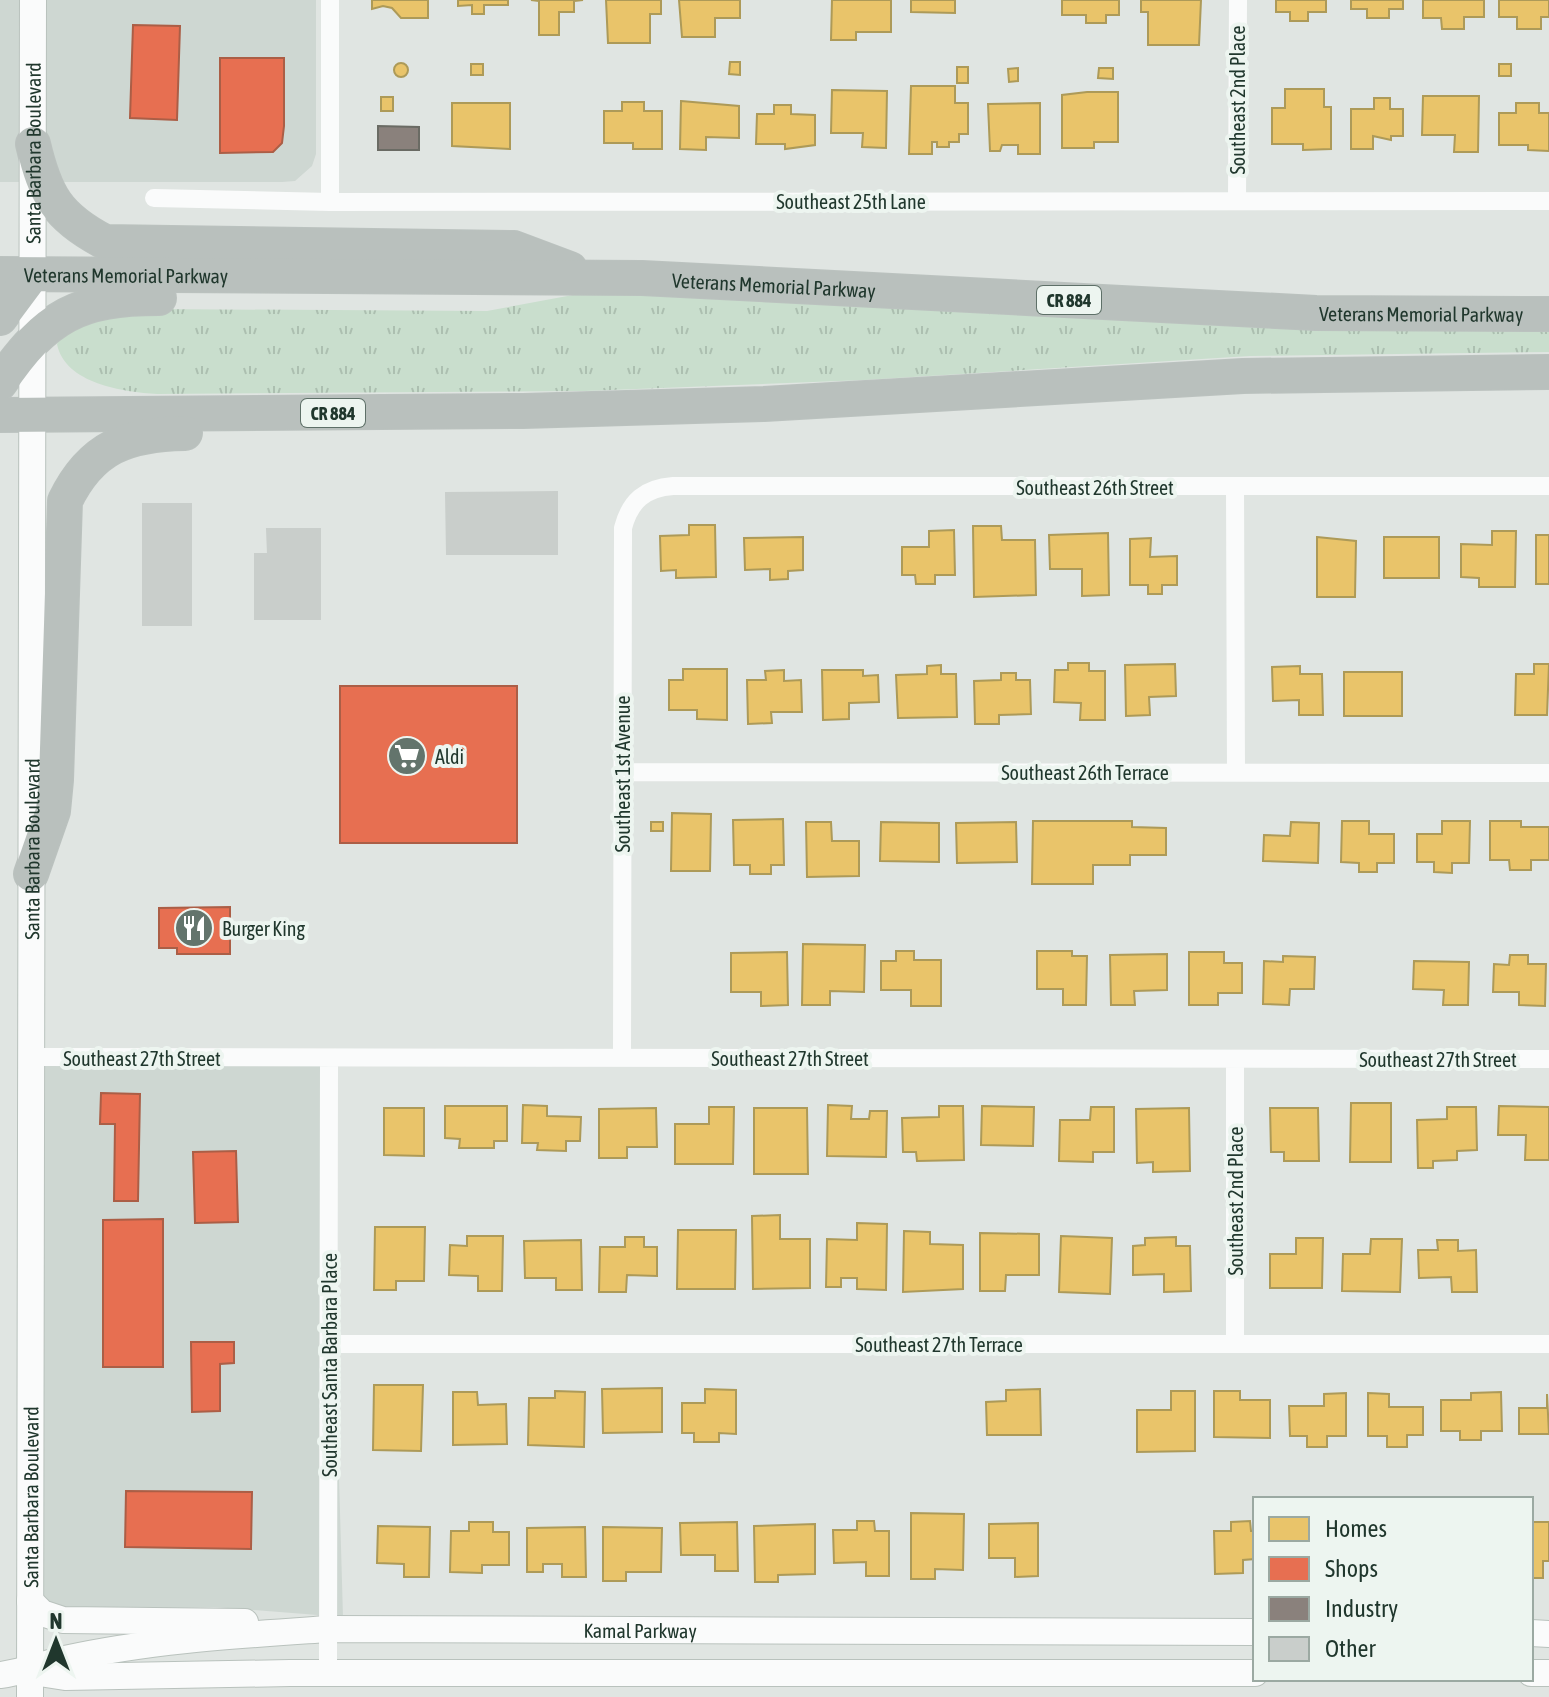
<svg xmlns="http://www.w3.org/2000/svg" width="1549" height="1697" viewBox="0 0 1549 1697" font-family="'Asap Condensed',sans-serif">
<defs>
<pattern id="grass-tufts" width="24" height="20" patternUnits="userSpaceOnUse" patternTransform="scale(2)"><rect width="24" height="20" fill="#c9decd"/><path d="M3 7l-1-3M5 7V3M7 7l1-3M15 17l-1-3M17 17v-4M19 17l1-3" fill="none" stroke="#acbfb0"/></pattern>
</defs>
<rect width="100%" height="100%" fill="#e0e5e2"/>
<path fill="#ced7d2" d="M0 0H316V154L312 166 295 181 282 182H0Z
M43 1051 327 1054 343 1617 214 1607 71 1609 48 1603 41 1596Z"/>
<path fill="url(#grass-tufts)" d="M589 292 1549 330V352L1250 356 864 380 585 391 157 394C124 392 65 384 57 344L67 328 149 309 487 311Z"/>
<path fill="#e9c46a" stroke="#ad9a58" stroke-width="2" d="M372 0H428V18H401L392 8 383 6 372 9Z
M458 0H508V5H484V14H472V5L458 6Z
M583 0 574 1V12H559V35H539V1L531 0Z
M606 0H661V14H650V43H608Z
M679 0H740V18H715V37H682Z
M832 0H891V32H856V40H831Z
M911 0H955V13L911 12Z
M1062 0H1119V15H1106V23H1086V15H1062Z
M1141 0H1201L1199 45H1148V12H1141Z
M1276 0H1326V12H1308V21H1290V12H1276Z
M1351 0H1403V9H1389V18H1367V9H1351Z
M1423 0H1484V17H1464V29H1442L1441 18H1423Z
M1499 0H1549V17H1541V29H1517V17H1499Z
M730 62H740V75L729 74Z
M394 70a7 7 0 1 1 14 0a7 7 0 1 1-14 0Z
M471 64H483V75H471Z
M1499 64H1511V76H1499Z
M957 67H968V83H957Z
M1018 68V81L1009 82 1008 69Z
M1099 68H1113V79L1098 78Z
M911 86H955V103H968V134H959V142H949V147H937V142H932V154H909Z
M1285 89H1324V107H1331V149L1303 150V144H1272V108H1285Z
M832 90 887 91 886 148 862 147 863 133H831Z
M1087 92H1118V142H1094V148H1062V95Z
M1423 96H1479L1478 152H1454L1455 135H1422Z
M381 97H393V111H381Z
M1374 98H1390V109H1403V136H1391V140L1373 136V149H1351V109H1374Z
M681 101 739 106V138L706 137V150L680 149Z
M622 102H644V111H662V149H633V143H604V111H622Z
M452 103H510V149L452 146Z
M1040 103V154H1018V145H1002L1000 151H990L988 104Z
M1516 103H1539V113H1549V151L1528 150V145H1499V113H1516Z
M774 105H791V114L815 115V145L785 149V144H756L757 114H774Z
M689 525H715L716 577 676 578V570L661 571 660 536 689 535Z
M973 526H1001L1002 540H1035L1036 595 974 597Z
M954 530 955 575H935V584H916L915 575H902V547H929V531Z
M1492 531H1516L1515 587H1479V578L1461 577V544L1492 545Z
M1108 533 1109 595 1082 596V569H1050L1049 535Z
M1536 535H1549V584H1536Z
M803 537V570L788 571V579L770 580V569L745 570 744 538Z
M1317 537 1356 541 1355 597H1317Z
M1384 537H1439V578H1384Z
M1151 538 1150 557 1177 556V585H1162V594H1148V585H1130V539Z
M1068 663H1089V671H1105V720H1080L1081 703 1054 702 1055 670H1068Z
M1175 664 1176 696 1149 697 1150 715 1126 716 1125 665Z
M1534 664H1549L1547 715H1515L1516 674H1534Z
M941 665V674H956L957 717 898 718 896 675 927 674V666Z
M1300 666V674H1322L1323 715H1299V700L1273 701 1272 667Z
M683 669H727V720L697 719V710H669V680H683Z
M784 670V681L801 680 802 712H771L772 723 748 724 747 680H766L765 671Z
M822 670H863V676L878 675 879 702 849 703V719L823 720Z
M1344 672H1402V716H1344Z
M1001 673H1016V680H1030L1031 714 999 715V724H975L974 681 1001 680Z
M672 813 711 814 710 871H671Z
M783 819 784 865H771V874H750V865H734L733 820Z
M1033 821H1132V827L1166 828V855H1130V865H1093V884H1032Z
M1342 821H1369V834H1394V863H1377V872H1359V863L1341 862Z
M1442 821H1470L1469 863H1452V873L1434 872V862H1417V834H1442Z
M1490 821H1521V827H1549V860H1531V870H1510L1509 860H1490Z
M651 822H663V831H651Z
M806 822H831L832 841H859V876L807 877Z
M881 822 939 823V862L880 861Z
M1016 822 1017 862 957 863 956 823Z
M1291 822 1319 823 1318 863 1263 861 1264 835 1290 836Z
M803 944 865 945 864 992 830 991V1005H802Z
M896 951H914V960H941V1006H911V990H881V961H896Z
M1037 951H1072V956H1087L1086 1005H1063V989H1037Z
M787 952 788 1005 761 1006V992H731V953Z
M1189 952H1224V963H1242V993H1218V1005H1189Z
M1167 954V990L1134 991 1135 1005H1111L1110 955Z
M1510 955H1528V964H1546L1545 1006 1519 1005V992H1493L1494 964 1509 965Z
M1283 956 1315 957 1314 989H1290L1289 1005 1263 1004 1264 961 1283 962Z
M1414 961 1469 962 1468 1005H1443L1444 990 1413 989Z
M1351 1103H1391V1162H1350Z
M523 1105 547 1106V1116L581 1117 580 1141H566V1151L537 1150 538 1143H522Z
M828 1105 852 1106 851 1119H869L870 1111H887L886 1157 827 1156Z
M445 1106H507V1141H494V1148H459L460 1139 445 1138Z
M939 1106H963L964 1160 917 1161 916 1152H903L902 1118 939 1117Z
M982 1106 1034 1107 1033 1146 981 1145Z
M1499 1106 1549 1107V1160H1525L1526 1135H1498Z
M709 1107H734L733 1164H675V1124H709Z
M1091 1107H1114V1152H1093V1162L1059 1161 1060 1120H1090Z
M1447 1107H1476L1477 1150 1457 1151V1160L1433 1161V1168H1418L1417 1120 1447 1119Z
M384 1108H424V1156L384 1155Z
M656 1108 657 1147H627V1158H599V1109Z
M754 1108H807L808 1174H754Z
M1189 1108 1190 1171 1153 1172V1162L1137 1163 1136 1109Z
M1270 1108H1318L1319 1161H1284V1152H1271Z
M780 1215V1239H810V1288L753 1289 752 1216Z
M857 1223 887 1224 886 1290 857 1289V1278H841V1287H826L827 1239 857 1240Z
M375 1227H425L424 1281H396V1290H374Z
M678 1230H736L735 1289H677Z
M904 1231 930 1232V1244L963 1245V1289L903 1292Z
M980 1233 1039 1234V1275H1006L1005 1291H980Z
M467 1236H503L502 1291H478V1276L449 1275 450 1245 467 1246Z
M1061 1236 1112 1238 1110 1294 1059 1292Z
M625 1237H644V1247H657V1276L627 1275 626 1292H599L600 1247H625Z
M1176 1237V1246H1190L1191 1291 1164 1292V1274L1133 1275V1246L1145 1245V1238Z
M1296 1238H1323L1322 1288H1270V1254H1296Z
M1371 1239H1402L1400 1292 1342 1291 1343 1254H1370Z
M581 1240 582 1290H556V1278H525L524 1241Z
M1437 1240H1458V1251L1476 1250 1477 1292H1452L1451 1277 1419 1278 1418 1250H1438Z
M374 1385H423L421 1451 373 1450Z
M662 1388V1432L603 1433 602 1389Z
M705 1389 736 1390V1434L719 1433V1442H694V1433H682V1403H705Z
M1040 1389 1041 1435H987L986 1402 1006 1401V1390Z
M555 1391 585 1392 584 1447 528 1445 529 1398H555Z
M1171 1391H1195V1451L1137 1452V1410H1171Z
M1214 1391H1240V1400H1270V1438L1214 1437Z
M453 1392H477L478 1405 506 1404 507 1444 453 1445Z
M1501 1392 1502 1431H1481V1440H1460V1431H1441V1400H1471V1393Z
M1346 1393V1436H1327V1447H1307V1436H1290L1289 1406H1324V1394Z
M1368 1393 1389 1394V1407H1423V1435H1407V1447H1387V1436H1368Z
M1547 1394 1549 1434H1519V1408H1547Z
M911 1513 964 1514 963 1570 935 1569V1579H911Z
M857 1521H874L875 1531H889V1576H866V1562L834 1563 833 1530H857Z
M1250 1521 1251 1531H1255V1559L1243 1560V1573L1215 1574 1214 1531H1231V1522Z
M469 1522H493V1532H509V1565H482V1573L450 1572 451 1531H469Z
M737 1522 738 1571H715V1555H681L680 1523Z
M1531 1522H1549V1561H1543V1578H1531Z
M1038 1523V1576L1015 1577V1558H989V1524Z
M815 1524V1574L778 1575V1582H755L754 1526Z
M378 1526 430 1527 429 1577H404V1564L377 1563Z
M585 1527 586 1577H562V1564H543V1572H527V1528Z
M603 1527 662 1528 661 1572H626V1581H603Z"/>
<path fill="#e76f51" stroke="#ab5e46" stroke-width="2" d="M133 25 180 26 177 120 130 118Z
M220 58H284V126L282 143 273 152 220 153Z
M340 686H517V843H340Z
M230 907V954H177V948H159V908Z
M101 1093 140 1094 138 1201H114L115 1124H100Z
M236 1151 238 1222 195 1223 193 1152Z
M163 1219V1367H103V1220Z
M191 1342H234V1363L220 1364V1411L192 1412Z
M126 1491 252 1492 251 1549 125 1547Z"/>
<path fill="#8a817c" stroke="#6a6b64" stroke-width="2" d="M378 126 419 127V150H378Z"/>
<path fill="#c9cecb" stroke="#c9cecb" stroke-width="2" d="M557 492V554H447L446 493Z
M143 504H191V625H143Z
M267 529H320V619H255V554H268Z"/>
<g fill="none" stroke-linecap="round" stroke-linejoin="round">
<defs>
<g id="secondary">
<path d="M30 1601 42 1613 63 1620 245 1622"/>
<path d="M1531 1633 1549 1634"/>
<path d="M33 1672 65 1677 290 1673H1255"/>
<path d="M1531 1673H1549"/>
<path id="s1" d="M0 1675C24 1672 43 1664 65 1659 151 1640 241 1635 328 1629L1255 1632"/>
<path id="s2" d="M30 1697 33 0"/>
</g>
<g id="highway">
<path d="M33 144C45 195 57 217 105 242L514 248 570 269"/>
<path id="s3" d="M0 274 642 278 1316 313 1549 314"/>
<path d="M0 318 32 275"/>
<path d="M0 383C46 315 79 298 159 298"/>
<path d="M0 415 523 411 764 404 1243 376 1549 372"/>
<path d="M31 874 53 811 56 780 65 501C91 447 127 434 185 433"/>
</g>
</defs>
<use href="#secondary" stroke="#b9c2bd" stroke-width="28"/>
<use href="#highway" stroke="#bbc2bf" stroke-width="36"/>
<path stroke="#fafbfb" stroke-width="18" d="M330 0V202
M154 198 330 202 1549 201
M1237 201 1238 0
M1235 487 1236 772
M622 772 1549 773
M32 1057 1549 1059
M622 1058 623 528C630 501 645 488 673 486H1549
M1235 1059V1344
M329 1344H1549
M328 1673 329 1058"/>
<use href="#secondary" stroke="#fafbfb" stroke-width="26"/>
<use href="#highway" stroke="#b9c0bd" stroke-width="34"/>
</g>
<defs>
<symbol id="supermarket-disc" viewBox="-11 -11 22 22"><circle r="9.5" fill="#63746c" stroke="#edf5f0"/><path d="M-6-5.5h2.5l.6 2H6L4.5 2H-2.5L-4.4-4H-6ZM-1.5 3.2a1.3 1.3 0 1 0 .1 0ZM3 3.2a1.3 1.3 0 1 0 .1 0Z" fill="#fff"/></symbol>
<symbol id="restaurant-disc" viewBox="-11 -11 22 22"><circle r="9.5" fill="#63746c" stroke="#edf5f0"/><path d="M-5-6h1v4h1v-4h1v4h1v-4h1v5L-1.5 .5V6h-2V.5L-5-1ZM5-6V6H3V1.5H1.5Q1.5-4 5-6Z" fill="#fff"/></symbol>
</defs>
<g fill-rule="evenodd">
<use href="#supermarket-disc" x="385" y="734" width="44" height="44"/>
<use href="#restaurant-disc" x="172" y="906" width="44" height="44"/>
</g>
<g text-anchor="middle" dominant-baseline="central" stroke-width="8" stroke-linejoin="round" paint-order="stroke">
<g fill="#edf5f0" stroke="#5e7068" stroke-width="2">
<rect x="1037" y="286" width="64" height="28" rx="6"/>
<rect x="301" y="399" width="64" height="28" rx="6"/>
</g>
<g font-size="18" font-weight="bold" fill="#20372d">
<text x="1069" y="300">CR 884</text>
<text x="333" y="413">CR 884</text>
</g>
<g font-size="20" fill="#20372d" stroke="#edf5f0">
<text transform="translate(1237 100) rotate(-90)">Southeast 2nd Place</text>
<text stroke="none"><textPath href="#s2" startOffset="1544">Santa Barbara Boulevard</textPath></text>
<text x="851" y="201">Southeast 25th Lane</text>
<text stroke="none"><textPath href="#s3" startOffset="126">Veterans Memorial Parkway</textPath></text>
<text stroke="none"><textPath href="#s3" startOffset="774">Veterans Memorial Parkway</textPath></text>
<text stroke="none"><textPath href="#s3" startOffset="1422">Veterans Memorial Parkway</textPath></text>
<text x="1095" y="487">Southeast 26th Street</text>
<text x="1085" y="772">Southeast 26th Terrace</text>
<text transform="translate(622 774) rotate(-90)">Southeast 1st Avenue</text>
<text stroke="none"><textPath href="#s2" startOffset="848">Santa Barbara Boulevard</textPath></text>
<text x="142" y="1058">Southeast 27th Street</text>
<text x="790" y="1058">Southeast 27th Street</text>
<text x="1438" y="1059">Southeast 27th Street</text>
<text transform="translate(1235 1201) rotate(-90)">Southeast 2nd Place</text>
<text x="939" y="1344">Southeast 27th Terrace</text>
<text transform="translate(329 1365) rotate(-90)">Southeast Santa Barbara Place</text>
<text stroke="none"><textPath href="#s2" startOffset="200">Santa Barbara Boulevard</textPath></text>
<text stroke="none"><textPath href="#s1" startOffset="644">Kamal Parkway</textPath></text>
</g>
<g font-size="20" fill="#20372d" stroke="#edf5f0" text-anchor="start">
<text x="435" y="756">Aldi</text>
<text x="222" y="928">Burger King</text>
</g>
</g>
<rect x="1253" y="1497" width="280" height="184" fill="#edf5f0" stroke="#9ba9a2" stroke-width="2"/>
<rect x="1269" y="1517" width="40" height="24" fill="#e9c46a" stroke="#9ba9a2" stroke-width="2"/>
<text x="1325" y="1537" font-size="24" fill="#20372d">Homes</text>
<rect x="1269" y="1557" width="40" height="24" fill="#e76f51" stroke="#9ba9a2" stroke-width="2"/>
<text x="1325" y="1577" font-size="24" fill="#20372d">Shops</text>
<rect x="1269" y="1597" width="40" height="24" fill="#8a817c" stroke="#9ba9a2" stroke-width="2"/>
<text x="1325" y="1617" font-size="24" fill="#20372d">Industry</text>
<rect x="1269" y="1637" width="40" height="24" fill="#c9cecb" stroke="#9ba9a2" stroke-width="2"/>
<text x="1325" y="1657" font-size="24" fill="#20372d">Other</text>
<g transform="translate(56 1641)" stroke="#edf5f0" stroke-width="6" paint-order="stroke">
<path d="M0-6L14 30L0 20L-14 30Z" fill="#20372d"/>
<text y="-12" font-size="22" font-weight="bold" text-anchor="middle" fill="#20372d">N</text>
</g>
</svg>
